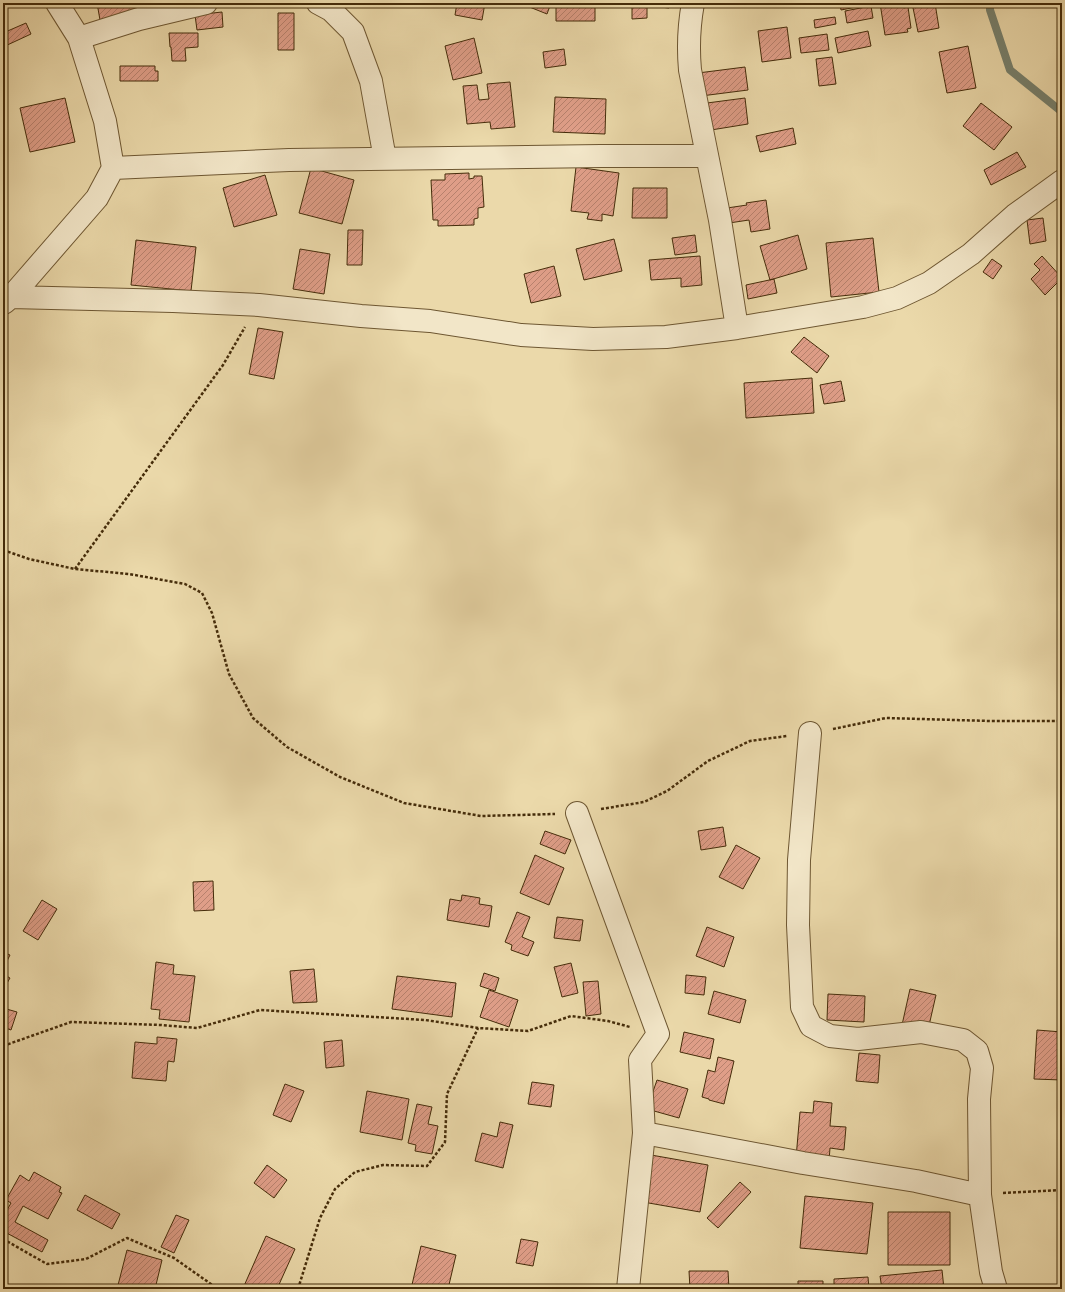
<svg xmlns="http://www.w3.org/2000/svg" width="1065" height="1292" viewBox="0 0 1065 1292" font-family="Alegreya,serif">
<defs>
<pattern id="building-hatch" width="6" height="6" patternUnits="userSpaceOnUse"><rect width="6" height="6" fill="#df9e88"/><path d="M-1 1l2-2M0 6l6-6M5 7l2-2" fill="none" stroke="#b7816d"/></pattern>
</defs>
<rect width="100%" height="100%" fill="#ebd9aa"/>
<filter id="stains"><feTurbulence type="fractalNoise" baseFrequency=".005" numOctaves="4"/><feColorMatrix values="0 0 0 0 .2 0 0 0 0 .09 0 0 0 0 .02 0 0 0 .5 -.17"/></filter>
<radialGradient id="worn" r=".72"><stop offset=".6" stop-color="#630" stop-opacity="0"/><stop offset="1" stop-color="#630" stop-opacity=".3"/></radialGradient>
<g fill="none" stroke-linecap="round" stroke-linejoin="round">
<path stroke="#77816e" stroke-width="8" d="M990 3V10L1010 70 1062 112"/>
</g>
<path fill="url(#building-hatch)" stroke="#452c0a" d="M97 3H137L139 14 100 20Z
M457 3H485L482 20 455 15Z
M523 3H551L547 14 522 4Z
M556 3H595V21H556Z
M632 3H647V18L632 19Z
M651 3H669V8L651 6Z
M840 3H872V4L841 10Z
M880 3H903L904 8 908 7 911 28 907 29 908 32 885 35Z
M912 3H935L939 28 918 32Z
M871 6 873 18 847 23 845 11Z
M222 12 223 27 197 30 195 15Z
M278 13H294V50H278Z
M835 17 836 24 815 28 814 20Z
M26 23 31 34 3 47V33Z
M787 27 791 58 762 62 758 31Z
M868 31 871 46 838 53 835 38Z
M169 33H198V47L185 48 186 61H172L171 47H170Z
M827 34 829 50 801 53 799 38Z
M474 38 482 73 453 80 445 46Z
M968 46 976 88 947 93 939 52Z
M564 49 566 65 545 68 543 52Z
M832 57 836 84 819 86 816 59Z
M120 66H155V71H158V81H120Z
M745 67 748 90 701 96 698 73Z
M510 82 515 127 491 129 490 122 467 124 463 86 477 85 479 100 489 99 487 84Z
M555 97 606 99 605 134 553 132Z
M65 98 75 142 30 152 20 108Z
M745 98 748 124 711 130 707 103Z
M981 103 1012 127 994 150 963 126Z
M793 128 796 144 760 152 756 136Z
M1017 152 1026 167 991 185 984 170Z
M576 167 619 173 613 216 602 214V221L587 219 589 213 571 211Z
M311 168 354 180 342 224 299 213Z
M469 173V179L474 178V176H482L484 207 478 208V218L474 219V225L438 226V220H433L431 180H445V174Z
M265 175 277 215 234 227 223 188Z
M633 188H667V218H632Z
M766 200 770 229 751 232 749 220 729 223 727 208 747 205 746 203Z
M1043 218 1046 241 1030 244 1027 220Z
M348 230H363L362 265H347Z
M695 235 697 252 675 255 672 238Z
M798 235 807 269 770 280 760 246Z
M873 238 879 292 831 297 826 243Z
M614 239 622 271 584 280 576 249Z
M136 240 196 247 191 291 131 285Z
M300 249 330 254 324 294 293 289Z
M700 256 702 285 681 287V278L651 280 649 260Z
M1042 256 1062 278 1045 295 1031 279 1040 270 1034 264Z
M992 259 1002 266 993 279 983 272Z
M554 266 561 296 531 303 524 274Z
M774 279 777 293 748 299 746 285Z
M258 328 283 332 274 379 249 374Z
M804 337 829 356 817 373 791 352Z
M812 378 814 413 746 418 744 383Z
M841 381 845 401 824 404 820 385Z
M723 827 726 846 701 850 698 831Z
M545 831 571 840 565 854 540 844Z
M736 845 760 858 743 889 719 877Z
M535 855 564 868 549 905 520 893Z
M213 881 214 910 194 911 193 882Z
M462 895 480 898 479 904 492 906 489 927 447 920 450 899 461 901Z
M42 900 57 909 38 940 23 931Z
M517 912 530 917 522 937 534 942 528 956 511 950 512 945 505 942Z
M557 917 583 920 580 941 554 938Z
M707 927 734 937 724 967 696 956Z
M3 952 10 955 3 969Z
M156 962 174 965 173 974 195 976 189 1022 159 1019 160 1010 151 1009Z
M571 963 578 993 562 997 554 967Z
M314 969 317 1002 293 1003 290 971Z
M484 973 499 978 495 991 480 986Z
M3 974 10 978 3 990Z
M686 975 706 977 704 995 685 993Z
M397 976 456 983 452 1017 392 1009Z
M598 981 601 1014 586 1016 583 982Z
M910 989 936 995 928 1030 902 1025Z
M489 990 518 1000 509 1027 480 1017Z
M714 991 746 1000 740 1023 708 1014Z
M828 994 865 996 864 1022 827 1020Z
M3 1008 17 1012 11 1030 3 1027Z
M1037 1030 1062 1032V1080L1034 1079Z
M684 1032 714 1039 710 1059 680 1052Z
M157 1037 177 1039 174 1062 168 1061 166 1081 132 1078 135 1042 157 1044Z
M342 1040 344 1066 326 1068 324 1042Z
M859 1053 880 1055 878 1083 856 1081Z
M718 1057 734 1061 724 1104 709 1100V1099L702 1097 708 1070 715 1072Z
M657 1080 688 1089 679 1118 647 1109Z
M532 1082 554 1085 551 1107 528 1104Z
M285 1084 304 1091 291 1122 273 1115Z
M367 1091 409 1099 402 1140 360 1132Z
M814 1101 832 1103 830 1126 846 1127 844 1150 830 1148 829 1161 796 1158 800 1112 813 1113Z
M417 1104 432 1107 428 1124 438 1126 432 1154 415 1151 416 1145 408 1143Z
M500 1122 513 1125 503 1168 475 1161 482 1133 497 1137Z
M651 1155 708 1165 700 1212 643 1202Z
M267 1165 287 1180 274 1198 254 1183Z
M34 1172 61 1187 59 1192 62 1193 48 1219 23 1206 15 1222 48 1240 42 1252 3 1231V1217L11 1203 6 1200 20 1175 29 1181Z
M740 1182 751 1192 718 1228 707 1218Z
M85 1195 120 1214 112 1229 77 1210Z
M805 1196 873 1203 867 1254 800 1248Z
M888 1212H950V1265H888Z
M176 1215 189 1220 174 1253 161 1247Z
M266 1236 295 1249 277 1289H251L244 1286Z
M521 1239 538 1242 533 1266 516 1263Z
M421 1246 456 1255 448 1289H411Z
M127 1250 162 1260 155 1289H117Z
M942 1270 944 1289H882L880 1276Z
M689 1271H728L729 1289H690Z
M868 1277 869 1289H834V1279Z
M798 1281H823V1289H798Z"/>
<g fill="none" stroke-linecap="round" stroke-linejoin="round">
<defs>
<path id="minor" d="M318 3 331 10 353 32 371 81 385 159
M693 3C689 25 688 48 690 70L720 220 737 328
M79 38 139 19 206 3
M113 168 289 160 601 156H707
M11 297 173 301 259 305 361 316 430 321 521 335 593 339 666 337 737 328 863 307 897 298 929 283 971 254 1015 215 1062 181
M4 303 11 297 97 198 113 168 105 121 79 38 57 3
M810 733 799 860 798 925 802 1007 811 1026 830 1036 858 1039 921 1032 963 1040 977 1051 982 1068 979 1099 980 1195 991 1272 996 1289
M577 813 658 1034 640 1060 644 1133 628 1289
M644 1133 803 1163 916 1181 980 1195"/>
</defs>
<use href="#minor" stroke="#6e5732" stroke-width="24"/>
<path stroke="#452c0a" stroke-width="2.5" stroke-dasharray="3 2" stroke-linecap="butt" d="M3 550 29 559 75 569 129 574 185 584 202 593 212 613 229 674 253 718 287 747 340 777 404 803 481 816 555 814
M75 569 223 365 245 327
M833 729 886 718 990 721H1062
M601 809 644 802 667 791 708 761 750 741 787 736
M3 1046 71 1022 161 1025 197 1028 260 1010 425 1020 478 1028 528 1031 571 1016 608 1021 630 1027
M1003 1193 1062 1190
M3 1239 47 1264 86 1259 127 1238 174 1258 218 1289
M298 1289 320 1218 335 1189 355 1172 383 1165 427 1166 445 1142 447 1094 478 1028"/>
<use href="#minor" stroke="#f2e6c8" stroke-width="22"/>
</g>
<rect width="1065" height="1292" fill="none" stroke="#ebd9aa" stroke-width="16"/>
<rect x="4" y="4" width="1057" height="1284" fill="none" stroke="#452c0a" stroke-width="2"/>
<rect x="8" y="8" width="1049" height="1276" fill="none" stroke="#452c0a"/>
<rect width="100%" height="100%" filter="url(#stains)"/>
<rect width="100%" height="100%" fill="url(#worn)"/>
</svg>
